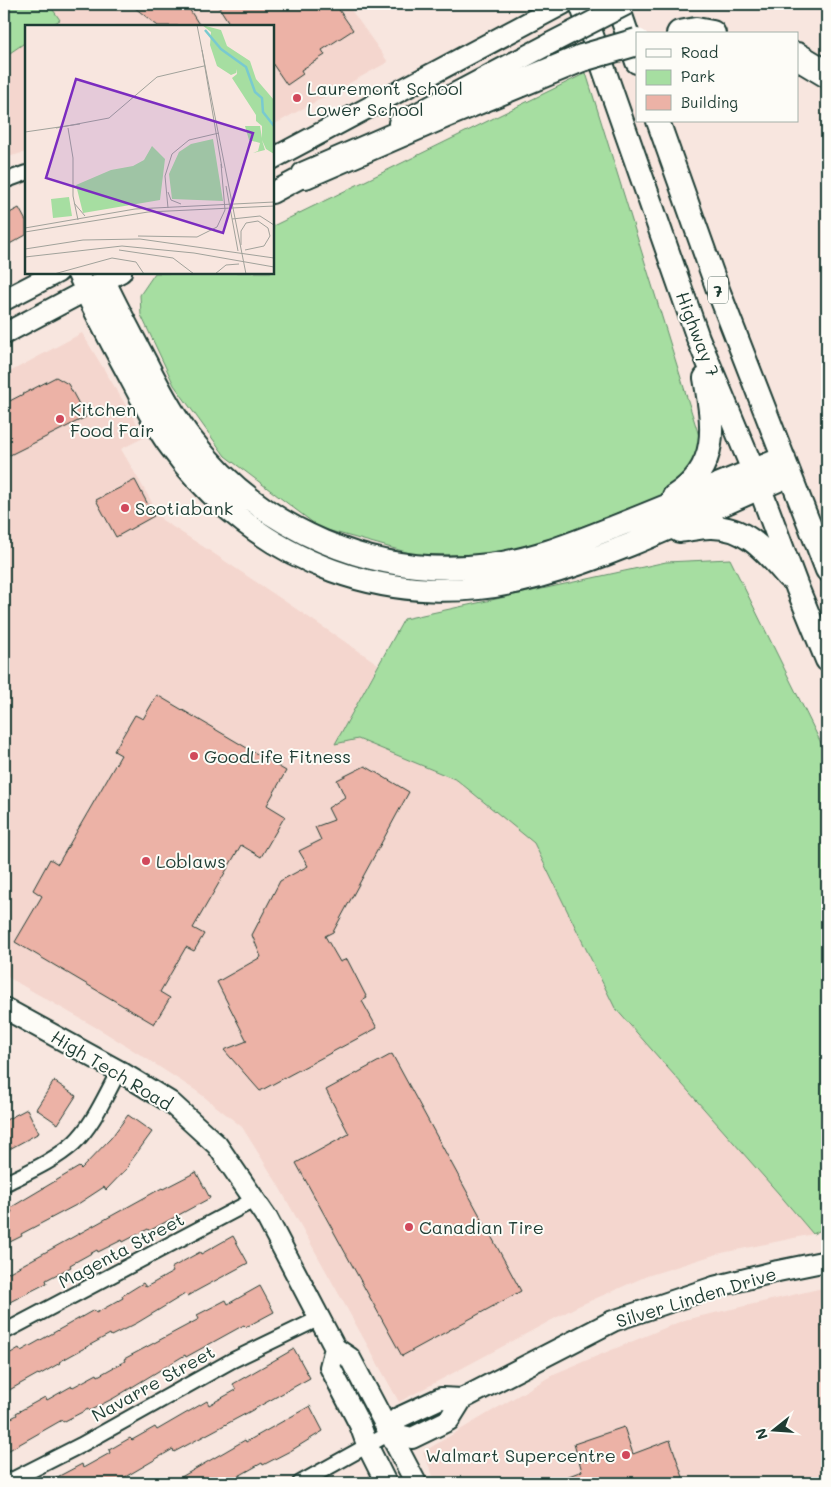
<svg xmlns="http://www.w3.org/2000/svg" width="831" height="1487" viewBox="0 0 831 1487" font-family="Mali,sans-serif">
<rect width="100%" height="100%" fill="#f8e6df"/>
<filter id="ink" filterUnits="userSpaceOnUse"><feTurbulence type="fractalNoise" baseFrequency=".02" numOctaves="2"/><feDisplacementMap in="SourceGraphic" scale="10" xChannelSelector="R" yChannelSelector="G"/><feConvolveMatrix kernelMatrix="1 2 1 2 8 2 1 2 1" color-interpolation-filters="sRGB"/></filter>
<g filter="url(#ink)">
<path fill="#f4d6ce" d="M4 4H347L388 62 273 125 272 26H26V152L4 158Z
M82 333 145 437 121 449 162 520 210 551 378 664 336 743 358 739 457 780 534 843 615 1008 779 1194 813 1234 717 1254 647 1276 576 1307 399 1402 277 1183 242 1127 198 1092 144 1057 104 1032 4 975V375Z
M827 1287V1483H436L423 1452 556 1373 684 1320Z"/>
<path fill="#a6dea1" stroke="#628e6a" d="M4 4H49L60 20 50 26H26V42L4 57Z
M586 73 699 436 695 467 662 496 509 554 417 555 320 528 225 456 174 385 141 315 140 295 155 273 272 272 273 226Z
M730 559 827 755V1227L813 1234 779 1194 615 1008 534 843 457 780 358 739 335 744 404 619 666 562Z"/>
<path fill="#ecb2a6" stroke="#1f3d34" d="M130 4H186L200 26H158Z
M217 4H335L353 30 322 50 325 55 301 70 303 74 287 85 272 63V26H231Z
M19 208 26 221V235L4 247V216Z
M56 377 68 384 86 417 4 458V404Z
M135 480 154 516 116 537 96 500Z
M157 695 286 771 267 805 285 816 261 857 241 845 193 928 204 934 194 951 186 947 160 992 170 998 154 1024 15 942 42 896 33 890 50 859 58 864 121 755 114 751 135 715 143 719Z
M365 766 409 792 333 932 325 936 340 962 347 959 367 998 362 1001 377 1028 260 1091 224 1050 247 1041 217 982 261 957 252 935 280 881 308 866 299 851 321 840 315 827 334 820 328 808 345 797 337 780Z
M392 1054 521 1291 402 1356 296 1163 349 1134 326 1090Z
M54 1081 76 1096 58 1124 36 1109Z
M27 1109 39 1133 4 1152V1121Z
M128 1115 152 1132 128 1165 129 1166 106 1190 104 1187 78 1204 21 1234 22 1236 4 1245V1216L12 1212 10 1208 79 1167 81 1169 111 1138Z
M196 1172 210 1198 149 1231 148 1229 123 1242 122 1240 98 1252 97 1250 70 1265 71 1267 46 1280 47 1283 4 1305V1275L162 1188 163 1189Z
M233 1236 248 1263 187 1296 185 1294 137 1323 111 1336 110 1334 59 1362 60 1363 39 1375 38 1374 4 1393V1357L19 1348 21 1351 94 1310 96 1313 123 1298 122 1296 143 1283 146 1287 173 1272 171 1268 200 1252 201 1254Z
M260 1286 274 1312 246 1327 244 1325 186 1357 185 1355 114 1398 89 1411 88 1409 63 1422 62 1420 4 1453V1422L17 1415 16 1413 45 1397 47 1400 72 1386 73 1387 97 1374 98 1376 125 1361 124 1359 199 1319 197 1315 226 1300 228 1304Z
M294 1349 310 1378 249 1412 174 1452 173 1449 115 1483H46L82 1464 83 1468 110 1453 109 1450 130 1438 132 1440 155 1427 157 1430 207 1401 209 1405 236 1390 233 1384Z
M310 1406 323 1431 292 1450 263 1465 262 1463 235 1478 236 1480 230 1483H171L245 1440 246 1442Z
M624 1427 633 1454 670 1440 685 1483H554L553 1482 582 1471 574 1444Z"/>
<g fill="none" stroke-linecap="round" stroke-linejoin="round">
<defs>
<path id="street" d="M4 181 26 173
M4 1184C28 1172 54 1161 74 1143 94 1124 106 1094 119 1071
M4 1332 254 1200
M6 1483 81 1445 231 1361 320 1318
M300 1483 390 1433"/>
<path id="secondary" d="M399 123 549 44
M272 159 563 4
M272 193 317 169
M77 272 86 291
M4 300 58 272
M4 334 121 272
M4 1008 119 1071 170 1102 217 1145 267 1218 335 1348 350 1358 416 1483
M335 1348 330 1367 360 1425 368 1447 386 1483
M390 1433 412 1438 449 1420 462 1399 613 1321 714 1287 778 1271 827 1261
M390 1433 398 1418 441 1398 462 1399"/>
<path id="primary" d="M581 4 698 338 753 470 797 587 827 660
M617 4 637 62
M658 121 717 287 827 570
M104 281C117 309 132 336 146 363 159 389 173 416 191 439 261 530 375 580 489 565 533 560 576 542 617 526 673 504 728 480 784 458
M86 291C100 321 116 350 132 380 144 402 156 427 171 447 257 564 395 616 536 577 624 553 707 510 790 475
M674 496C721 467 713 424 705 378
M679 531C689 530 699 527 710 527 746 526 766 552 788 577"/>
<path id="highway" d="M680 34 696 31 712 34
M797 56 827 74
M305 175 446 114 582 58"/>
</defs>
<use href="#street" stroke="#1f3d34" stroke-width="18"/>
<use href="#secondary" stroke="#1f3d34" stroke-width="24"/>
<use href="#primary" stroke="#1f3d34" stroke-width="26"/>
<use href="#highway" stroke="#1f3d34" stroke-width="30"/>
<use href="#street" stroke="#fdfcf7" stroke-width="14"/>
<use href="#secondary" stroke="#fdfcf7" stroke-width="20"/>
<use href="#primary" stroke="#fdfcf7" stroke-width="22"/>
<use href="#highway" stroke="#fdfcf7" stroke-width="26"/>
<defs>
<path id="secondary-bridge" d="M549 44 627 4"/>
<path id="highway-bridge" d="M582 58 637 42"/>
</defs>
<use href="#secondary-bridge" stroke="#1f3d34" stroke-width="24" stroke-linecap="butt"/>
<use href="#highway-bridge" stroke="#1f3d34" stroke-width="30" stroke-linecap="butt"/>
<use href="#secondary-bridge" stroke="#fdfcf7" stroke-width="20"/>
<use href="#highway-bridge" stroke="#fdfcf7" stroke-width="26"/>
</g>
</g>
<g fill="#d1495b" stroke="#fdfcf7" stroke-width="2">
<circle cx="297" cy="98" r="5"/>
<circle cx="60" cy="419" r="5"/>
<circle cx="125" cy="508" r="5"/>
<circle cx="194" cy="756" r="5"/>
<circle cx="146" cy="861" r="5"/>
<circle cx="409" cy="1227" r="5"/>
<circle cx="626" cy="1455" r="5"/>
</g>
<g text-anchor="middle" dominant-baseline="central" stroke-width="4" stroke-linejoin="round" paint-order="stroke">
<rect fill="#fdfcf7" stroke="#62766e" stroke-width="1" x="708" y="276.5" width="20" height="27" rx="4"/>
<g font-size="16" font-weight="bold" fill="#1f3d34">
<text x="718" y="290">7</text>
</g>
<g font-size="18" fill="#1f3d34" stroke="#fdfcf7" text-anchor="start">
<text x="307" y="88">Lauremont School<tspan x="307" dy="21">Lower School</tspan></text>
<text x="70" y="409">Kitchen<tspan x="70" dy="21">Food Fair</tspan></text>
<text x="135" y="508">Scotiabank</text>
<text x="204" y="756">GoodLife Fitness</text>
<text x="156" y="861">Loblaws</text>
<text x="419" y="1227">Canadian Tire</text>
<text x="616" y="1455" text-anchor="end">Walmart Supercentre</text>
</g>
<g font-size="18" fill="#1f3d34" stroke="#fdfcf7">
<text transform="translate(698 334) rotate(69)">Highway 7</text>
<text transform="translate(112 1070) rotate(31)">High Tech Road</text>
<text transform="translate(121 1250) rotate(-28)">Magenta Street</text>
<text transform="translate(696 1297) rotate(-17)">Silver Linden Drive</text>
<text transform="translate(153 1383) rotate(-29)">Navarre Street</text>
</g>
</g>
<g transform="translate(25 25)">
<rect width="249" height="249" fill="#f8e6df"/>
<path d="M177 0 196 5 202 21 225 36 231 54 249 75V129L241 124 237 115 240 125 228 128 233 126 235 118 224 115 220 101H235L237 113V101L231 96V90L207 53 212 49 211 44V48L206 50 192 41 185 20 186 7ZM188 114 198 176 147 174 144 149 154 127 166 119ZM127 121 140 134 135 175 58 188 51 160 86 145 108 141 119 135ZM44 172 47 191 28 193 26 174Z" fill="#a6dea1"/>
<path fill="none" stroke="#79cad0" stroke-width="2.5" d="M180 5 196 24 221 42 230 67 237 73 238 87 249 101"/>
<path fill="none" stroke="#a1a29b" stroke-width="1" d="M172 0 221 249M177 25 197 143M31 103 84 93 132 52 179 41M43 103 48 133V171L53 195M0 107 55 99M201 161 213 226M143 167 146 175 156 179M49 178 60 191M143 183 140 151 147 129 164 115 194 108M207 194 235 191 249 200M0 203 110 184 249 177M0 207 123 187 249 181M113 211 172 212 192 202 200 185 196 139M216 220V206L221 198 233 196 243 203 245 211 239 221 220 225M0 224 58 215 115 214 249 233M94 225 148 233 169 249M0 232 97 221 169 228 249 242M29 249 87 233 111 237 119 249M190 249 201 240 214 239"/>
<path fill="#7b2cbf" fill-opacity="0.15" stroke="#7b2cbf" stroke-width="2.5" d="M51 54 228 108 198 208 21 153Z"/>
<rect width="249" height="249" fill="none" stroke="#1f3d34" stroke-width="2.5"/>
</g>
<rect width="831" height="1487" fill="none" stroke="#fdfcf7" stroke-width="20"/>
<rect x="10" y="10" width="811" height="1467" fill="none" stroke="#1f3d34" stroke-width="2" filter="url(#ink)"/>
<rect x="636" y="32" width="162" height="90" fill="#fdfcf7" stroke="#a4b0a9"/>
<rect x="646" y="49" width="25" height="8" fill="#fdfcf7" stroke="#a4b0a9"/>
<text x="681" y="58" font-size="15" fill="#1f3d34">Road</text>
<rect x="646" y="70" width="25" height="15" fill="#a6dea1" stroke="#a4b0a9"/>
<text x="681" y="82" font-size="15" fill="#1f3d34">Park</text>
<rect x="646" y="95" width="25" height="15" fill="#ecb2a6" stroke="#a4b0a9"/>
<text x="681" y="108" font-size="15" fill="#1f3d34">Building</text>
<g transform="translate(774 1430) rotate(253)" stroke="#fdfcf7" stroke-width="4" paint-order="stroke">
<path d="M0-4L9 19L0 12L-9 19Z" fill="#1f3d34"/>
<text y="-8" font-size="14" font-weight="bold" text-anchor="middle" fill="#1f3d34">N</text>
</g>
</svg>
